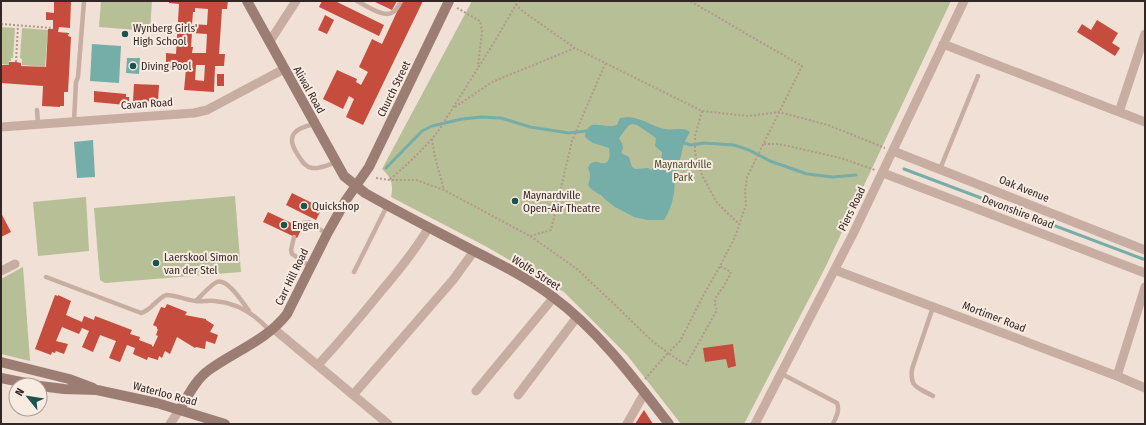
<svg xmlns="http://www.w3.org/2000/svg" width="1146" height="425" viewBox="0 0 1146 425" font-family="'Fira Sans Condensed',sans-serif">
<rect width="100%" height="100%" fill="#f0e0d6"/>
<path fill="#b7bf96" d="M101 1H152L150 31 99 27Z
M472 1H951L824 270 744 424H681L627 355 564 292 487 247 391 197C394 185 391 177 382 169Z
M1 27 15 28 13 58H11V61H9V65L1 64Z
M22 28 48 30 45 67 22 65V59L20 58Z
M235 196 241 272 105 283 100 280 94 208Z
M86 197 89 251 38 256 33 202Z
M23 267 30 360V361L1 354V279Z"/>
<path fill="#75ada8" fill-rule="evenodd" d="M92 44 121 46 119 83 90 81Z
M127 58H140L139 74 126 73Z
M628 117C643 118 651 126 665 129 674 131 682 126 690 132L684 143 677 172 674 177C676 192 672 207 664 220H648L634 217 615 207 607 201 602 196 591 189 588 185C590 179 591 174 588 168 589 165 591 162 595 162 599 161 598 163 601 163 611 165 610 154 609 148 599 144 593 145 585 137 587 121 596 125 607 126 611 126 614 126 617 125L620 118ZM632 124 637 125 656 138 655 146 662 152C663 161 655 164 651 170L648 168 635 169 632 167 629 157 621 153C625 147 622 143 619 138L629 125Z
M93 140 95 177 77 178 74 142Z"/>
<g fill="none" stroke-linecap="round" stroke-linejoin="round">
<path stroke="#75ada8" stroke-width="3" d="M684 143 691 145 704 143 734 145 749 150 770 161 807 174 833 177 856 175
M386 168 422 131 432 126 462 119 481 117 501 118 530 127 569 133 586 131
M904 169 1143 259"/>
</g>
<path fill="#c64c3e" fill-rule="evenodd" d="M54 1H71L70 28 59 27 58 32 69 33 68 36 71 37 68 92H64V106H60V107L42 106 43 86 1 83V65H9V62H16L21 63V66L46 67 48 29H53V20H46V12L54 13Z
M169 1H228L227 9H222L219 54H225L224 66H215L214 92 184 90 186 69 166 68V53L176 54 179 4 169 3ZM195 8 208 9 207 25 192 24 193 12H195ZM192 33 207 34 206 53H192L193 47H191ZM196 65H205L204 81 195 80Z
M322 1H335L384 25 379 36 319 7Z
M373 1H397L392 10Z
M402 1H423L363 125 346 117 354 99 349 96 343 109 323 99 337 70 357 79 356 82 361 85 368 72 359 67 372 39 382 44Z
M325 15 334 20 327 34 318 30Z
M1097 20 1118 33 1112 43 1120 48 1115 56 1077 32 1082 24 1091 30Z
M217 74H224V86H217Z
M134 84 159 85 158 102 133 101Z
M94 91 126 94V97H129V101H126V105L94 102Z
M292 193 322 208 316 220 286 205Z
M268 212 302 228 297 238 263 222Z
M1 213 11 232 1 237Z
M55 295 58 296V295L71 301 66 315 82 322 84 316 94 320 95 316 132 330 130 334 140 337 139 340 152 345V346L153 347 158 336 156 335 158 329H157V327L153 325 161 307 165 308 167 304 187 312 185 315 206 319V320L214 325 210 332 218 335 215 344 206 341 205 349 196 347 195 348 177 337 170 354 165 351 162 358 159 356 158 360 148 357 147 360 133 354 135 348 127 345 120 362 109 358 116 341 100 335 93 352 82 347 89 331 82 328 79 334 62 327 56 341 68 344 64 354 56 351 55 353 52 352 51 355 35 349Z
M733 344 736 366 728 368 726 359 705 362 703 348Z
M644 410 653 424H635Z"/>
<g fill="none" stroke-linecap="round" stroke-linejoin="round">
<path stroke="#b4988d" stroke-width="2" stroke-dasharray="2 2" stroke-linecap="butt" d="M516 4 520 9 528 15 575 48 702 111 748 116 779 112 828 125 885 148
M457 8 480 21 482 31 478 67
M1 24 53 28
M16 62 18 25
M455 107 492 82 575 48
M702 111 695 136V153L702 175 717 203 739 224
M432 139 435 157 444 190
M764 144H779L841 158 875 170
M376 178 390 180H416L444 190 530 236 577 269 614 304 651 340 668 353 680 341 703 296 720 266 735 237 746 205 745 191 747 177 802 66 690 1
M390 179C408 164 425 148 439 130L495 41 518 1
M530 236 551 230 572 141 605 64
M645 379 668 353 686 365 717 310C712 298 717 297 723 287 726 282 729 277 731 272L720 266"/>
<path stroke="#c8aea2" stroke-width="4.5" d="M357 1C365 5 385 19 393 12 397 10 399 5 401 1
M37 110 38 124
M74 121 76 82 78 77 84 1
M315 124C294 128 285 136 298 155 302 161 305 167 312 168 320 169 328 165 336 162
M940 169 978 76
M299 227 303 223 309 222 327 234
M294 237 291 250 292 254 311 267
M354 272 387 206
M46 277 141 313C151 311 156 299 166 295 176 295 186 300 196 301 202 302 209 300 215 301 237 303 256 315 270 331
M196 301C202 295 208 288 215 283 226 275 243 303 249 311
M933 307 912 369C910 388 917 387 933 396
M782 374 837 403C840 411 836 417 833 424"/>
<path stroke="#c8aea2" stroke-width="9" d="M269 41 272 38 296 1
M943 44 1145 122
M1119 112 1145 34
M1 127 194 113 207 110 284 69
M893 151 1145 250
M883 173 1145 273
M835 270 1117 376 1145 388
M1 271 15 264
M274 329 388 424
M318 365C341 340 362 315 383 289 400 269 416 249 429 227
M1117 376 1145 287
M476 391 554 297
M353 395 453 280 474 251
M518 395 577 317
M170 424 180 409
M627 424 645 392
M755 424 853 234 964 1"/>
<path stroke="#9b7d74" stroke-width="10" d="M247 1 344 176 365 193C400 213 436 231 472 250 500 264 528 278 553 297 598 330 635 380 669 424
M1 362 69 379 93 388
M1 378 36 385
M40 386 64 389 97 390 157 403 225 424
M180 409C188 396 196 379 209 370 235 351 267 340 287 314L327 234 346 200 369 167 449 1"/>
</g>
<g fill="#1b534f" stroke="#f8ebe2" stroke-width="1.5">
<circle cx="125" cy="34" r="4"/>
<circle cx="133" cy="66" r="4"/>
<circle cx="515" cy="201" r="4"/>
<circle cx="304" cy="206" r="4"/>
<circle cx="284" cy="225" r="4"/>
<circle cx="156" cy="263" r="4"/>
</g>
<g text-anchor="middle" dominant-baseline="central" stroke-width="4" stroke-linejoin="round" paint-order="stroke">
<g font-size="11" fill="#332725" stroke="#f8ebe2" text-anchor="start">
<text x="133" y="28">Wynberg Girls'<tspan x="133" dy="13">High School</tspan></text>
<text x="141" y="66">Diving Pool</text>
<text x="523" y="195">Maynardville<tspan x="523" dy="13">Open-Air Theatre</tspan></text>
<text x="312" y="206">Quickshop</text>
<text x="292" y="225">Engen</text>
<text x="164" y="257">Laerskool Simon<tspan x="164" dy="13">van der Stel</tspan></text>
</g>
<g font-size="11" fill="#332725" stroke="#f8ebe2">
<text transform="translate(394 89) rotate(-64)">Church Street</text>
<text transform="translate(309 90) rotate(61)">Aliwal Road</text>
<text transform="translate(147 104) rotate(-4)">Cavan Road</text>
<text transform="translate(1024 189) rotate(22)">Oak Avenue</text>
<text transform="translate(852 209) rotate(-64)">Piers Road</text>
<text transform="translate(1018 212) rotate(21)">Devonshire Road</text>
<text transform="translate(536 273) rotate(32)">Wolfe Street</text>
<text transform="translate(292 277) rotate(-64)">Carr Hill Road</text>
<text transform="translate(994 317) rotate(21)">Mortimer Road</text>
<text transform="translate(165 394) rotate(15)">Waterloo Road</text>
</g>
<g font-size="11" fill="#485128" stroke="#f8ebe2">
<text x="683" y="164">Maynardville<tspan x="683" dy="13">Park</tspan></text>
</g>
</g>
<rect width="1146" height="425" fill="none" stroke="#332725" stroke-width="4"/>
<g transform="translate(28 397) rotate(300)"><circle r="19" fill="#f8ebe2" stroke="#a99d96"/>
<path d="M0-3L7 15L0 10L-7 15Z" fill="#1b534f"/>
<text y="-6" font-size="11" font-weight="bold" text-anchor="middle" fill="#332725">N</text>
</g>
</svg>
